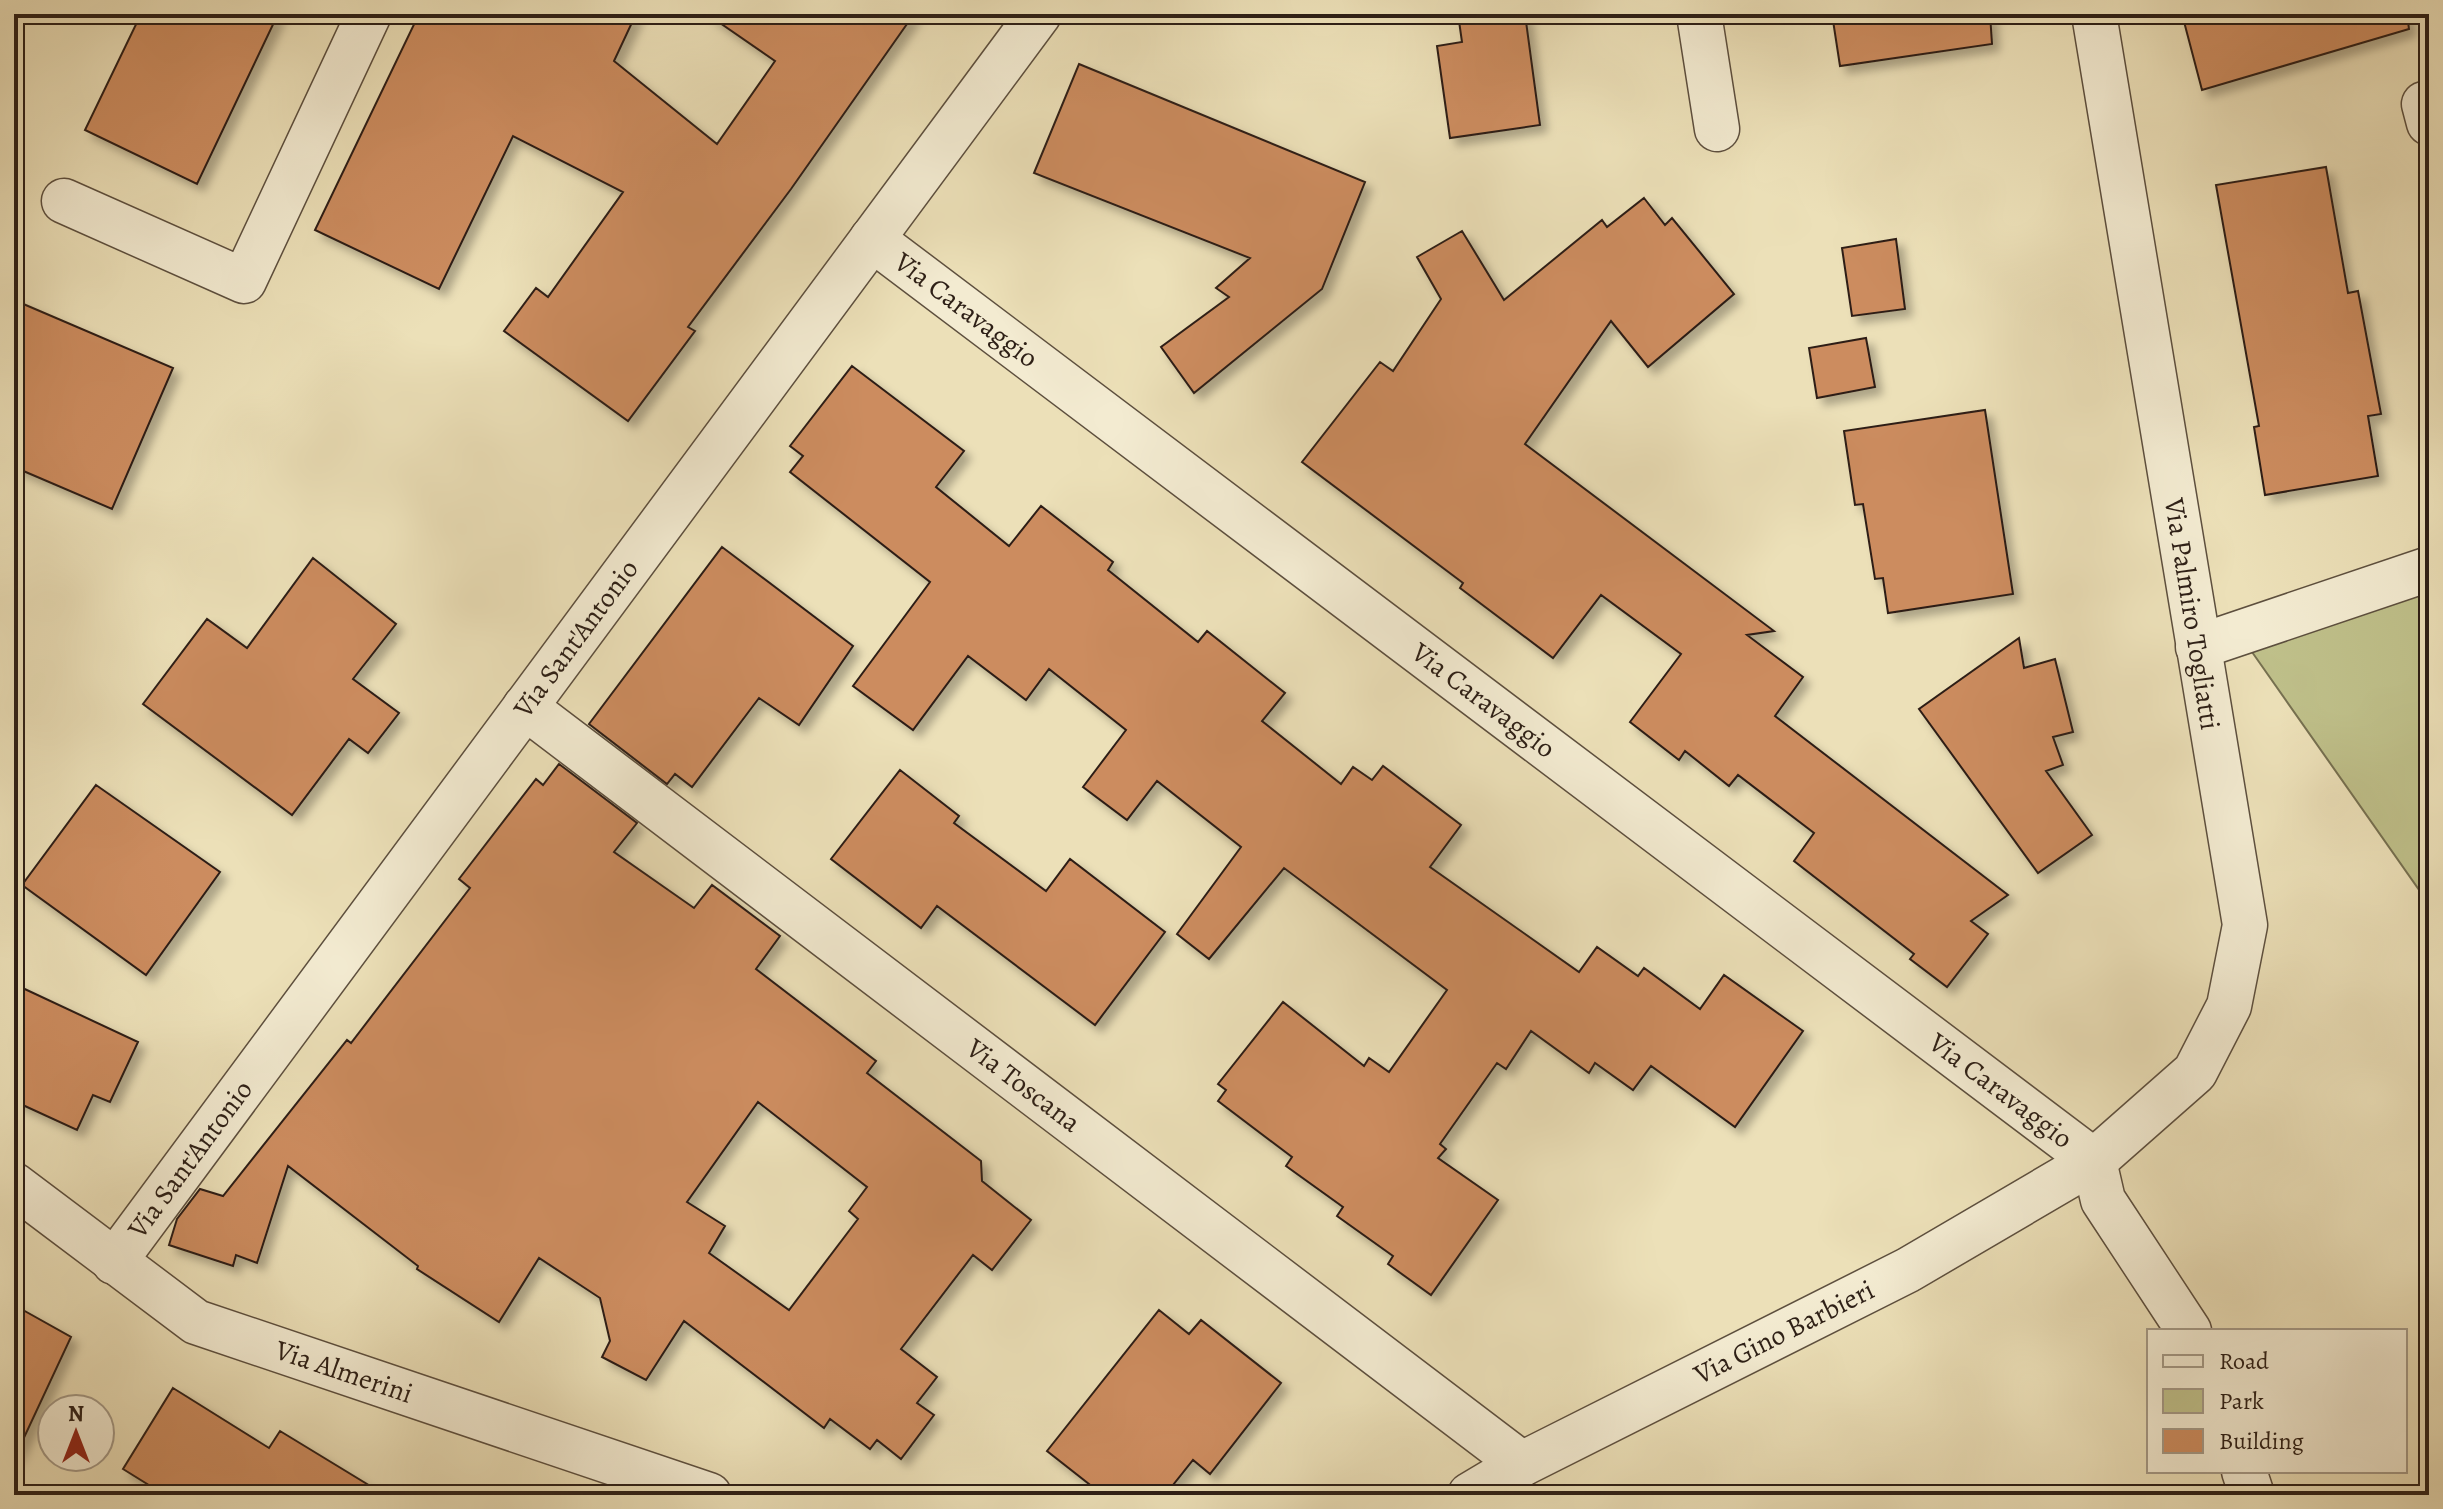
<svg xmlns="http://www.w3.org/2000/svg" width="2443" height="1509" viewBox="0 0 2443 1509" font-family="Alegreya,serif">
<defs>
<filter id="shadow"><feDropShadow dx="7" dy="7" stdDeviation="4" flood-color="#0004"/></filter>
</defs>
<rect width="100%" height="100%" fill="#ece0b8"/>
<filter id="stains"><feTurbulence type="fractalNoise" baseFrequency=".0025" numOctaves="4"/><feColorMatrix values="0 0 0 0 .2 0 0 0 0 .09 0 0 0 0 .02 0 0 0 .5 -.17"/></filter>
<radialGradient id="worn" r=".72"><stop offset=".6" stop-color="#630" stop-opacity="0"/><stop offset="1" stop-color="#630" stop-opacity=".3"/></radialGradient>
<path fill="#bfc08a" stroke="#767050" stroke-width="2" d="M2429 565V904L2252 652Z"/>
<path fill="#cc8c5f" stroke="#2d1f16" stroke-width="2" fill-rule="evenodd" filter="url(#shadow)" d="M141 14H278L197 184 85 130Z
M419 14H636L614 61 717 144 775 61 707 14H914L791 189 688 327 695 331 628 421 504 331 536 288 548 297 623 192 513 136 439 289 315 230Z
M1458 14H1525L1540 125 1450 138 1437 46 1462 42Z
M1832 14H1990L1992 44 1840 66Z
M2182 14H2407L2409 29 2202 90Z
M1079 64 1365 182 1322 289 1194 393 1161 347 1229 297 1216 288 1250 258 1034 173Z
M2326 167 2348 293 2358 291 2381 414 2368 416 2378 476 2265 495 2254 427 2259 426 2216 185Z
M1644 198 1665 225 1672 218 1734 294 1648 367 1611 321 1525 444 1774 631 1747 635 1803 677 1775 716 2008 895 1971 921 1988 934 1947 987 1910 959 1914 954 1794 861 1814 833 1738 775 1729 786 1685 751 1679 760 1630 722 1681 654 1601 595 1553 658 1460 588 1463 583 1302 462 1380 362 1393 371 1441 299 1417 257 1462 231 1504 300 1602 220 1607 227Z
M1896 239 1905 309 1852 316 1842 248Z
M14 300 173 368 112 509 14 467Z
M1866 338 1875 387 1817 398 1809 348Z
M852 366 964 451 936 487 1009 546 1041 506 1113 562 1108 570 1198 642 1207 631 1285 693 1262 721 1341 784 1353 767 1372 780 1383 766 1461 825 1430 867 1579 972 1597 947 1638 976 1644 968 1700 1009 1724 975 1803 1031 1735 1127 1651 1066 1633 1090 1595 1063 1589 1073 1531 1031 1506 1069 1497 1063 1440 1144 1446 1149 1438 1158 1498 1200 1431 1295 1388 1264 1393 1256 1337 1216 1343 1207 1286 1166 1292 1157 1218 1101 1226 1090 1218 1084 1283 1002 1364 1066 1369 1058 1389 1072 1447 990 1284 868 1209 959 1177 934 1241 847 1157 781 1127 820 1083 787 1126 730 1049 669 1026 700 968 656 913 730 853 686 930 582 790 472 803 456 790 446Z
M1985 410 2013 594 1888 613 1883 578 1875 579 1863 504 1855 505 1844 431Z
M722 547 853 646 799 725 759 698 692 787 675 774 667 784 589 724Z
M313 558 396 624 353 679 399 713 368 753 349 739 292 815 143 704 207 619 247 648Z
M2019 638 2024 668 2055 659 2073 732 2053 737 2063 765 2046 771 2092 835 2038 873 1919 709Z
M559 764 637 823 614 852 694 908 712 885 780 936 756 969 876 1061 867 1073 981 1161 982 1181 1031 1220 992 1270 973 1255 901 1349 937 1377 917 1403 934 1415 901 1459 877 1440 870 1449 830 1419 824 1428 684 1321 646 1380 602 1357 610 1341 600 1298 539 1258 499 1322 417 1269 418 1266 288 1166 257 1263 236 1255 233 1266 169 1245 177 1219 200 1189 223 1196 347 1040 351 1043 470 888 459 879 536 779 543 785ZM758 1102 867 1187 849 1211 858 1219 789 1310 709 1253 725 1226 687 1202Z
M900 770 959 816 954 823 1046 891 1070 859 1165 932 1095 1025 937 906 921 928 831 859Z
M96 785 220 872 146 975 22 885Z
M14 984 138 1042 110 1102 93 1095 77 1130 14 1101Z
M14 1305 71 1337 14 1459Z
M1159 1310 1189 1334 1201 1320 1281 1383 1210 1474 1193 1460 1165 1495H1103L1047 1451Z
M173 1388 269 1448 280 1431 385 1495H165L123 1469Z"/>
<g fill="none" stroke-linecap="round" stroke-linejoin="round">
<defs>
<g id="minor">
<path d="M1699 14 1717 129"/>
<path d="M2424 104 2429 123"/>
<path d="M64 201 244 281 369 14"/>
<path id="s1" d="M872 239 2094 1161"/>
<path d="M2198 647 2429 569"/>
<path id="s2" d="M525 707 1522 1464"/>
<path d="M2094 1161 2103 1200 2189 1331"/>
<path id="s3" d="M14 1185 196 1322 709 1495"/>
<path id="s4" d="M114 1262 1039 14"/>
<path d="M2244 1471 2252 1495"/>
<path id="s5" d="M1470 1495 1522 1464 1908 1270 2094 1161 2195 1072 2229 1006 2245 925 2094 14"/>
</g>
</defs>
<use href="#minor" stroke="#5d4f3e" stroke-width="47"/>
<use href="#minor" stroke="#f3ebd1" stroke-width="44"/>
</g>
<g text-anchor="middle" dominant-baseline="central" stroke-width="6" stroke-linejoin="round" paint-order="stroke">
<g font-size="28" fill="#2d1f16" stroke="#f3ebd1">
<text stroke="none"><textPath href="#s1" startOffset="118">Via Caravaggio</textPath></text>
<text transform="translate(2192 614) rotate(81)">Via Palmiro Togliatti</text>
<text stroke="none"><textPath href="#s4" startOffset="776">Via Sant'Antonio</textPath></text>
<text stroke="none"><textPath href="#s1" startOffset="766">Via Caravaggio</textPath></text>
<text stroke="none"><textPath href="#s2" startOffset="626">Via Toscana</textPath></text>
<text stroke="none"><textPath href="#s1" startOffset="1414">Via Caravaggio</textPath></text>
<text stroke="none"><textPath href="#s4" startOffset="128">Via Sant'Antonio</textPath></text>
<text stroke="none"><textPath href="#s5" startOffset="354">Via Gino Barbieri</textPath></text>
<text stroke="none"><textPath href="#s3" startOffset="384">Via Almerini</textPath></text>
</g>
</g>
<rect width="2443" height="1509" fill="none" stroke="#ece0b8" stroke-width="48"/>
<rect x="16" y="16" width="2411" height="1477" fill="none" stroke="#2d1f16" stroke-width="4"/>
<rect x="24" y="24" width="2395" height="1461" fill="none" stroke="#2d1f16" stroke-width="2"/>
<rect x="2147" y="1329" width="260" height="144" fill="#f3ebd1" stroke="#a49986" stroke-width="2"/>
<rect x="2163" y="1355" width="40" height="12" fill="#f3ebd1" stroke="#a49986" stroke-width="2"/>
<text x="2219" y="1369" font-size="24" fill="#2d1f16">Road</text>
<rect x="2163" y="1389" width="40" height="24" fill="#bfc08a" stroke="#a49986" stroke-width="2"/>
<text x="2219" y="1409" font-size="24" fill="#2d1f16">Park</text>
<rect x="2163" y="1429" width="40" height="24" fill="#cc8c5f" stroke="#a49986" stroke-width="2"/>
<text x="2219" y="1449" font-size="24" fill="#2d1f16">Building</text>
<g transform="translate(76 1433)"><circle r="38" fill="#f3ebd1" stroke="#a49986" stroke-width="2"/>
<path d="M0-6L14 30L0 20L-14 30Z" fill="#8f2418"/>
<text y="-12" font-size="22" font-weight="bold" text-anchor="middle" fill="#2d1f16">N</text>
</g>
<rect width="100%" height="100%" filter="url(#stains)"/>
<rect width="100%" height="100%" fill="url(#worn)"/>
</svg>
